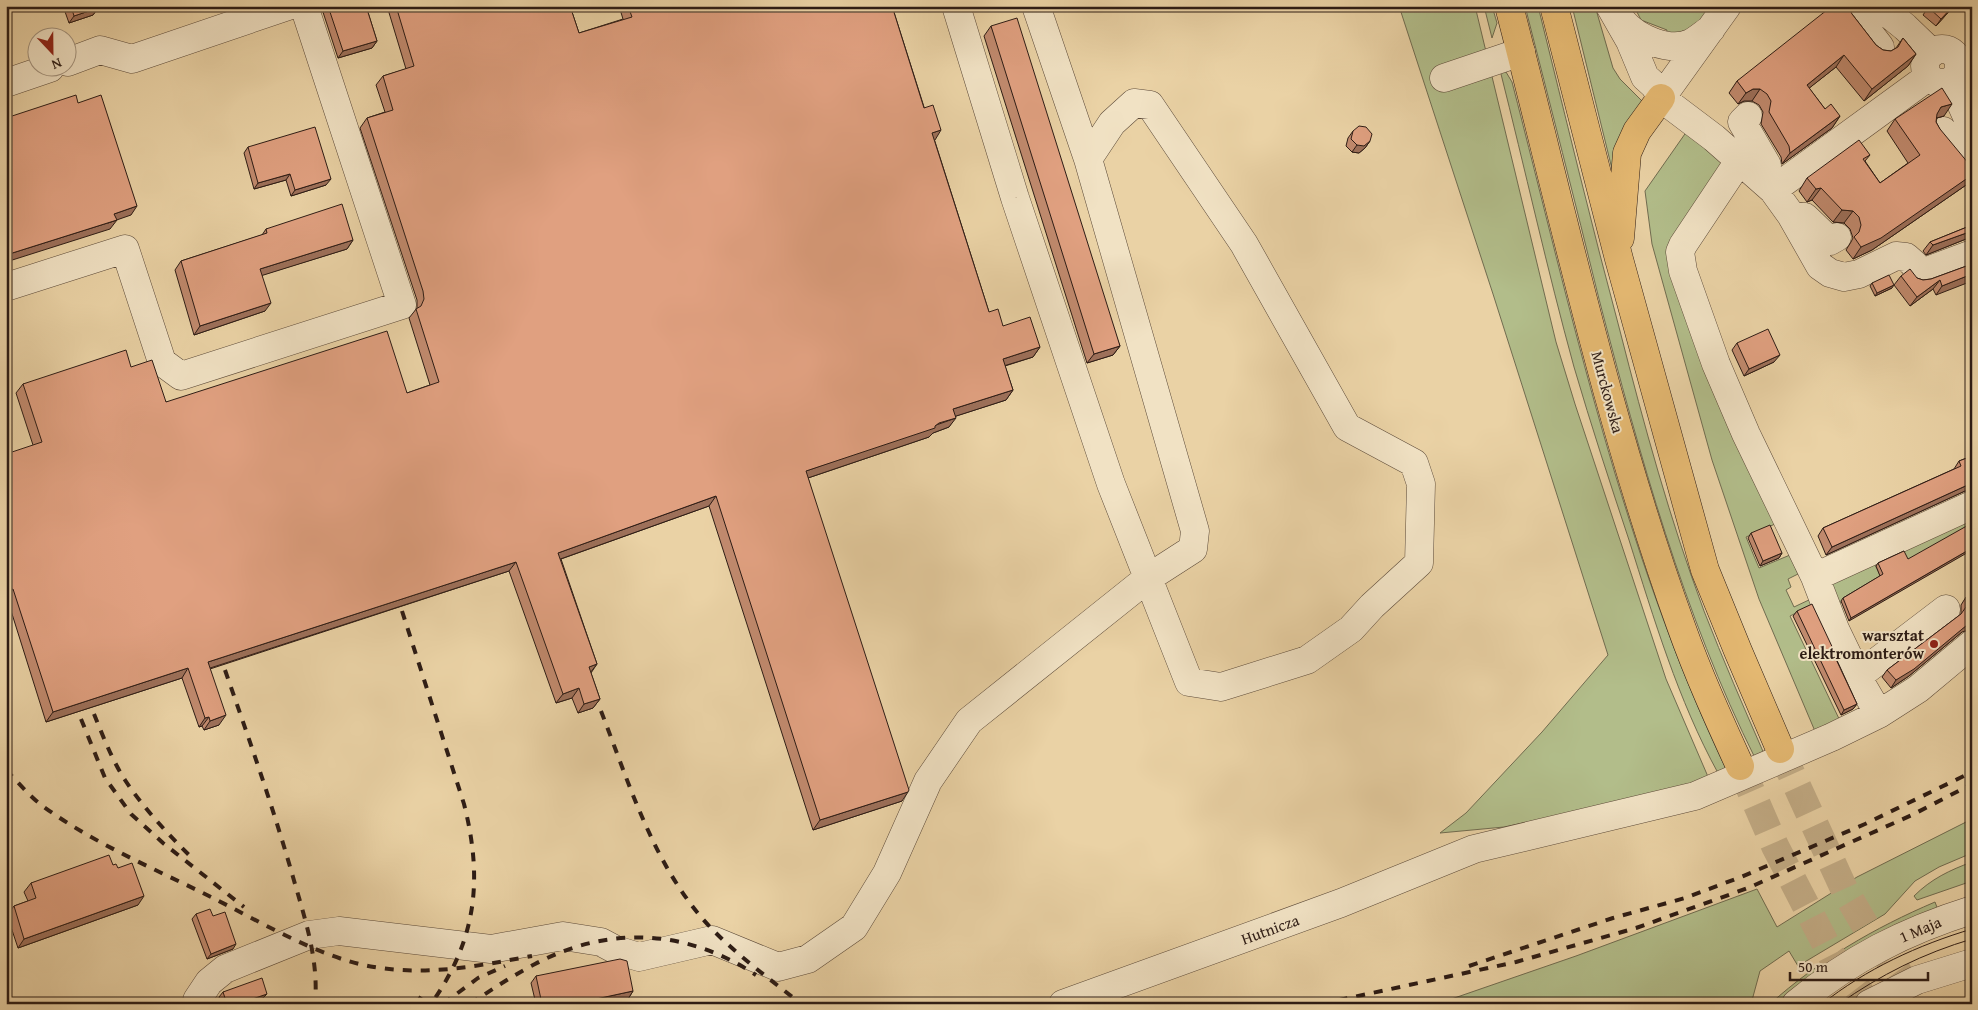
<svg xmlns="http://www.w3.org/2000/svg" width="1978" height="1010" viewBox="0 0 1978 1010" font-family="'Gentium Book Plus',serif">
<rect width="100%" height="100%" fill="#ead2a5"/>
<filter id="stains"><feTurbulence type="fractalNoise" baseFrequency=".004" numOctaves="4"/><feColorMatrix values="0 0 0 0 .2 0 0 0 0 .09 0 0 0 0 .02 0 0 0 .5 -.17"/></filter>
<radialGradient id="worn" r=".72"><stop offset=".6" stop-color="#630" stop-opacity="0"/><stop offset="1" stop-color="#630" stop-opacity=".3"/></radialGradient>
<path fill="#b2bd8a" stroke="#706c50" d="M1399 6H1475L1556 342 1575 404 1666 679 1709 779 1566 814 1504 827 1440 833 1466 813 1542 732 1608 655 1493 294Z
M1484 6H1492L1497 23 1492 38Z
M1525 6H1538C1565 115 1591 223 1620 331 1644 425 1670 520 1704 611 1723 660 1744 708 1765 756L1756 760C1683 614 1640 456 1599 299 1575 201 1550 104 1525 6Z
M1572 6H1595L1613 68 1620 79 1642 101 1615 152 1612 169Z
M1634 6H1711L1704 25 1666 36 1667 30 1641 20Z
M1500 70 1506 72 1512 82C1572 314 1622 551 1726 769L1718 773C1678 700 1654 619 1629 540 1610 483 1591 425 1574 367 1547 269 1525 169 1500 70Z
M1687 131 1730 158 1672 251 1775 524 1746 537 1759 568 1790 555 1798 574 1788 579 1791 587 1786 590 1794 607 1811 599 1814 604 1790 616 1842 725 1817 736 1759 599 1712 460 1652 244 1645 191Z
M1972 521V524L1906 562 1897 546Z
M1872 559 1881 577 1836 605 1825 583Z
M1972 819V853L1939 867 1915 881 1885 914 1798 966 1789 951 1760 971 1751 1004H1437L1576 956 1757 889 1777 927 1857 877Z
M1972 862V881L1917 900 1914 896C1931 879 1950 870 1972 862Z
M1935 902 1938 910 1796 989 1779 1004H1770C1819 960 1874 928 1935 902Z"/>
<g fill="none" stroke-linecap="round" stroke-linejoin="round">
<path stroke="#c4ae88" stroke-width="28" stroke-dasharray="28 14" stroke-linecap="butt" d="M1780 749 1845 891 1871 935 1921 1004
M1740 766 1775 846 1832 956 1869 1004"/>
<defs>
<path id="minor" d="M956 6 1015 198 1111 484 1189 682 1221 687 1307 660 1351 629 1372 606 1419 563 1421 484 1414 463 1347 427 1244 244 1150 105 1134 103 1112 123 1088 159
M1610 6 1630 41 1645 77 1655 86 1661 98 1714 138 1773 190 1791 215 1820 266 1830 273 1844 277 1859 274 1896 256 1906 257 1914 264 1919 274 1972 254
M1855 6 1854 11 1856 16 1880 47
M1879 6 1905 27 1932 53
M1622 21C1636 38 1669 53 1691 43 1698 39 1705 33 1711 29
M1925 66a17 17 0 1 1 34 0a17 17 0 1 1-34 0Z
M68 62 100 50 132 59 288 6
M1444 78 1521 52
M1951 81 1972 128
M6 83 50 68
M1661 98 1727 6
M1748 116 1742 122 1767 165 1764 181
M1943 131 1972 166
M1739 161 1683 245 1680 252 1683 271 1716 364 1746 434 1815 577 1835 629 1862 685 1879 714 1918 689 1972 644
M1773 190 1928 77
M1795 216 1805 217 1830 241 1837 237
M6 287 125 249 162 362 181 376 402 305 304 6
M1815 577 1972 505
M1858 676 1946 609
M197 1004V1000L209 982 225 969 309 935 339 931 491 949 563 936 601 942 616 950 639 957 712 940 778 967 808 959 854 927 887 873 928 781 969 721 1148 578 1193 549 1195 531 1088 159 1036 6
M1063 1004 1341 903 1474 849 1695 796 1832 737 1879 714
M1796 1004C1850 959 1905 931 1972 910
M1869 1004 1917 980 1972 963"/>
<path id="highway" d="M1509 6C1563 214 1608 424 1681 626 1698 674 1719 720 1740 766
M1554 6 1619 259 1705 570 1738 651 1780 749
M1620 238 1627 153 1637 131 1661 98"/>
</defs>
<use href="#minor" stroke="#5c4a39" stroke-width="29"/>
<use href="#highway" stroke="#2d1c15" stroke-width="29"/>
<use href="#minor" stroke="#f1e2c4" stroke-width="28"/>
<use href="#highway" stroke="#e5b972" stroke-width="28"/>
<path stroke="#2d1c15" stroke-width="1" d="M1822 1004C1866 969 1918 945 1972 929
M1839 1004C1880 975 1924 953 1972 939"/>
<path stroke="#2d1c15" stroke-width="4" stroke-dasharray="9 9" stroke-linecap="butt" d="M402 611 464 804C483 879 477 939 431 1004
M225 670C249 739 273 807 293 877 305 919 319 960 315 1004
M601 711C627 778 649 850 693 907 722 945 764 974 801 1004
M94 714C103 736 112 760 125 780 144 809 169 835 193 859
M81 719 105 778 131 814 163 843 244 907
M6 770C18 782 30 797 44 807 95 844 155 869 211 897 259 921 322 959 374 967 430 976 477 966 532 956
M1469 966 1613 918 1685 898 1741 877 1865 824 1972 772
M416 1004 425 991
M443 1004 478 978 505 966
M470 1004C491 990 512 976 535 964 609 925 687 929 756 975
M1321 1004 1516 962 1636 928 1748 888 1912 815 1972 784"/>
</g>
<path fill="#c18a6e" stroke="#2d1c15" d="M63 6H98V8L93 15 69 23Z
M321 6H366L377 41 372 48 338 58Z
M387 6H570L579 33 623 19 619 6H892L989 312 1003 326 1040 347 1033 357 1005 366 1013 390 1006 400 956 416 949 427 933 433 929 437 808 478 902 801 813 830 709 506 561 559 597 664 591 673 600 699 593 708 578 713 572 698 556 703 509 571 210 669 219 725 204 730 202 726 199 727 182 678 46 722 7 598 33 445 16 393 23 384 131 367 166 402 407 393 430 385 409 318 417 308V300L360 128 367 118 385 112 376 85 383 76 406 69Z
M1913 6H1921L1918 10Z
M1929 6H1954L1936 26 1923 15Z
M1852 14 1876 45 1883 50 1891 51 1896 48 1903 38 1916 54 1908 66 1864 101 1836 67 1809 88 1825 109 1840 116 1832 128 1782 164 1781 157 1761 124 1763 112 1759 105 1752 101H1744L1738 104 1729 93 1737 81Z
M991 26 1120 346 1113 355 1087 363 984 36Z
M1944 116 1937 118 1936 122 1969 183 1872 250 1853 259 1846 250 1851 242 1853 238 1850 229 1844 223 1833 222 1812 200 1807 202 1799 191 1807 178 1870 155 1865 161 1880 183 1908 163 1887 131 1895 119Z
M1353 131 1370 141 1365 148 1359 153 1352 152 1346 146 1348 138Z
M248 147 326 185 291 196 286 180 254 189 244 153Z
M1972 225V239H1966L1926 255 1923 251 1930 242Z
M266 229 353 240 347 249 262 275 265 311 194 335 175 270 181 261 262 235Z
M1972 264 1936 295 1933 289 1910 306 1894 285 1901 276 1917 278 1923 280 1931 279Z
M1872 283 1892 288 1875 296 1870 286Z
M1737 343 1774 362 1744 376 1732 350Z
M1972 456V490L1965 491 1826 555 1818 536 1823 528 1954 469 1959 461Z
M1751 533 1782 553 1779 558 1760 566 1748 538Z
M1904 551 1849 621 1841 601 1843 598 1880 576 1876 566 1878 563Z
M1972 592 1962 632 1909 676 1891 688 1882 677 1887 670 1961 614V605L1966 597Z
M1797 611 1835 656 1857 704 1853 709 1841 715 1793 616Z
M113 865 118 868 138 905 18 948 7 915 14 906 28 901 24 892 31 883Z
M196 914 213 916 233 949 207 959 192 919Z
M536 976 633 991 628 999 603 1004H536L531 983Z
M223 992 267 994 263 998 249 1004H222L219 997Z"/>
<path fill="#9d705a" stroke="#2d1c15" d="M1953 6H1954L1936 26 1941 19Z
M98 8 93 15 69 23 74 16Z
M377 41 372 48 338 58 343 51Z
M1916 54 1908 66 1864 101 1872 89Z
M1844 55 1836 67 1798 97 1807 85Z
M1753 89H1760L1752 101H1744L1738 104 1746 93Z
M1952 104 1944 116 1933 119 1941 107Z
M1840 116 1832 128 1782 164 1790 153Z
M941 130 935 140 925 143 932 133Z
M1370 141 1365 148 1359 153 1352 152 1357 145Z
M290 174 286 180 254 189 258 183Z
M1972 175V180L1969 183 1872 250 1853 259 1861 247Z
M331 179 326 185 291 196 295 190Z
M1821 188 1812 200 1807 202 1816 189Z
M137 206 131 215 108 223 114 214Z
M1842 210 1853 211 1844 223 1833 222Z
M117 220 110 229 6 262V255Z
M1972 231V239H1966L1926 255 1933 245Z
M353 240 347 249 254 278 260 269Z
M1972 274V281L1936 295 1942 286Z
M1940 280 1933 289 1910 306 1917 297Z
M1894 285 1892 288 1875 296 1877 293Z
M271 303 265 311 194 335 200 326Z
M1120 346 1113 355 1087 363 1094 354Z
M1040 347 1033 357 997 368 1003 359Z
M1780 355 1774 362 1744 376 1749 369Z
M1013 390 1006 400 947 419 953 409Z
M956 418 949 427 933 433 929 437 799 481 806 471Z
M1972 483V490L1965 491 1826 555 1832 547Z
M716 496 709 506 552 562 558 553Z
M1972 548V550L1849 621 1851 618Z
M1782 553 1779 558 1760 566 1763 561Z
M516 562 509 571 201 671 208 662Z
M13 589 6 598V591Z
M1972 623V629L1962 632 1909 676 1891 688 1896 680 1967 625Z
M597 664 590 673 589 667Z
M188 668 182 678 46 722 53 712Z
M579 688 572 698 556 703 563 694Z
M600 699 593 708 578 713 584 704Z
M1857 704 1853 709 1841 715 1844 710Z
M226 715 219 725 204 730 210 721Z
M209 717 202 726 199 727 205 718Z
M908 792 902 801 813 830 820 820Z
M144 896 138 905 18 948 24 939Z
M236 944 233 949 207 959 211 954Z
M633 991 628 999 603 1004H573Z
M267 994 263 998 249 1004H238Z"/>
<path fill="#e0a080" stroke="#2d1c15" d="M71 6H98V8L74 16Z
M328 6H366L377 41 343 51Z
M396 6H570L579 33 632 17 628 6H892L924 108 933 105 941 130 932 133 989 312 998 309 1003 326 1030 317 1040 347 1003 359 1013 390 953 409 956 418 939 423 935 426V428L806 471 909 790 908 792 820 820 716 496 558 553 597 664 589 667 600 699 584 704 579 688 563 694 516 562 208 662 226 715 210 721 209 717 205 718 188 668 53 712 13 589 6 591V454L42 442 23 384 126 350 131 367 152 360 166 402 387 331 407 393 439 382 416 309 421 306 424 299 423 291 367 118 393 110 383 76 414 66Z
M1832 6H1848L1852 14 1876 45 1883 50 1891 51 1898 47 1903 38 1916 54 1872 89 1844 55 1807 85 1825 109 1831 104 1840 116 1790 153 1789 146 1769 112 1771 101 1767 94 1760 89H1753L1746 93 1737 81Z
M1929 6H1953L1941 19 1928 7Z
M1017 18 1120 346 1094 354 991 26Z
M1942 88 1952 104 1941 107 1937 114 1936 122 1940 129 1969 164 1972 166V175L1881 238 1861 247 1854 237 1859 232 1861 225 1859 217 1853 211 1842 210 1821 188 1816 189 1807 178 1859 140 1870 155 1863 159 1880 183 1920 155 1895 119Z
M76 95 78 103 101 95 137 206 114 214 117 220 6 255V118Z
M1359 126 1366 127 1372 134 1370 141 1364 146 1357 145 1351 139 1353 131Z
M315 127 331 179 295 190 290 174 258 183 248 147Z
M342 204 353 240 260 269 271 303 200 326 181 261 267 233 266 229Z
M1972 225V231L1933 245 1930 242Z
M1972 264V274L1942 286 1940 280 1917 297 1901 276 1910 269 1917 278 1923 280 1931 279Z
M1889 275 1894 285 1877 293 1872 283Z
M1768 329 1780 355 1749 369 1737 343Z
M1972 456V483L1832 547 1823 528 1961 466 1959 461Z
M1972 523V548L1851 618 1843 598 1883 574 1878 563 1904 551 1908 559Z
M1770 525 1782 553 1763 561 1751 533Z
M1972 592V623L1967 625 1914 669 1896 680 1887 670 1961 614 1966 607V597Z
M1812 604 1836 655H1834L1857 704 1844 710 1797 611Z
M109 855 113 865 116 864 118 868 132 863 144 896 24 939 14 906 36 898 31 883Z
M210 909 213 916 225 912 236 944 211 954 196 914Z
M620 959 627 961 633 991 573 1004H542L536 976Z
M262 978 267 994 238 1004H227L223 992Z"/>
<circle fill="#8f2418" stroke="#f1e2c4" stroke-width="2" cx="1934" cy="644" r="5"/>
<g text-anchor="middle" dominant-baseline="central" stroke-width="4" stroke-linejoin="round" paint-order="stroke">
<g font-size="16" fill="#2d1c15" stroke="#f1e2c4">
<text transform="translate(1608 392) rotate(75)">Murckowska</text>
<text transform="translate(1270 929) rotate(-20)">Hutnicza</text>
<text transform="translate(1920 929) rotate(-23)">1 Maja</text>
</g>
<g font-size="16" font-weight="bold" fill="#2d1c15" stroke="#f1e2c4" text-anchor="end">
<text x="1924" y="635">warsztat<tspan x="1924" dy="18">elektromonterów</tspan></text>
</g>
</g>
<rect width="1978" height="1010" fill="none" stroke="#ead2a5" stroke-width="25"/>
<rect x="8" y="8" width="1963" height="995" fill="none" stroke="#2d1c15" stroke-width="2.5"/>
<rect x="12" y="12" width="1953" height="985" fill="none" stroke="#2d1c15"/>
<g transform="translate(52 52) rotate(158)"><circle r="24" fill="#f1e2c4" stroke="#a3937e"/>
<path d="M0-4L9 19L0 12L-9 19Z" fill="#8f2418"/>
<text y="-8" font-size="14" font-weight="bold" text-anchor="middle" fill="#2d1c15">N</text>
</g>
<path d="M1790 972v8h138v-8" fill="none" stroke="#2d1c15" stroke-width="2.5"/>
<text x="1798" y="972" font-size="15" fill="#2d1c15" stroke="#f1e2c4" stroke-width="4" paint-order="stroke">50 m</text>
<rect width="100%" height="100%" filter="url(#stains)"/>
<rect width="100%" height="100%" fill="url(#worn)"/>
</svg>
